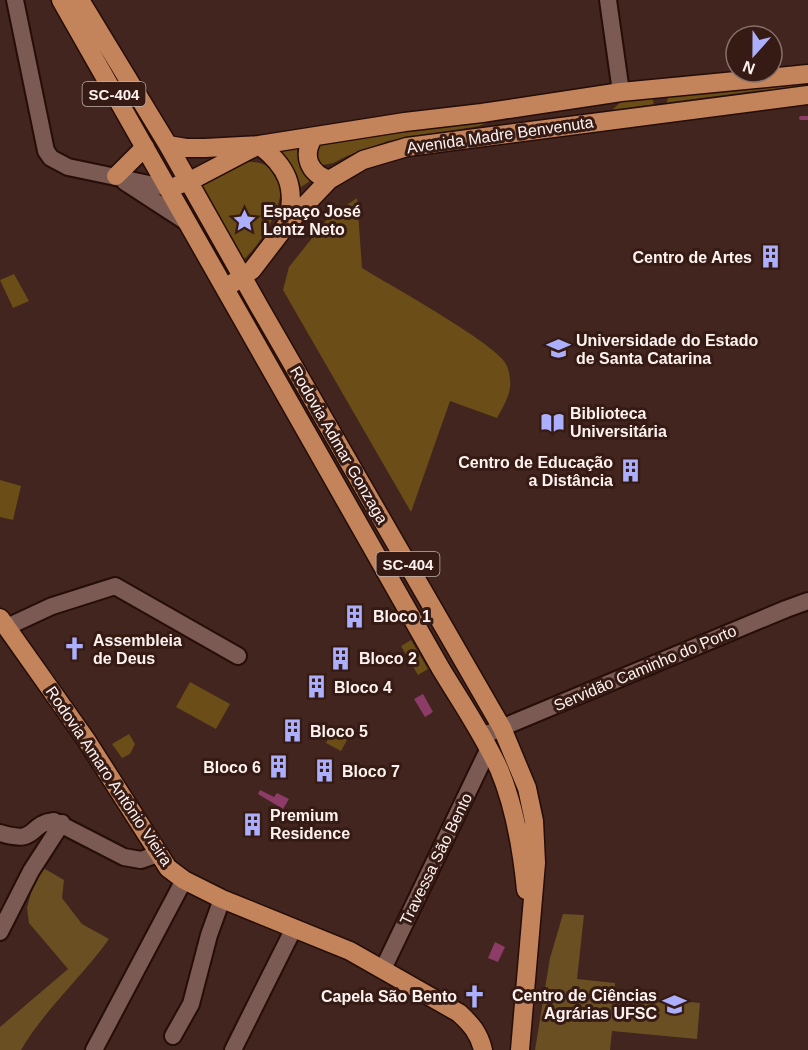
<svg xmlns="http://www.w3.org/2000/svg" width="808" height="1050" viewBox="0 0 808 1050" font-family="Arial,sans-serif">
<rect width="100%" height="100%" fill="#41251e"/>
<path fill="#6b4d18" d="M808 79V86L666 104 669 95Z
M657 95 653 99 654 107 610 112 625 98Z
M516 111 479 126 388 141 347 156 333 163 323 165 314 161 318 143Z
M297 147C297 165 302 167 316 177L301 187 294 171 278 153 283 150Z
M234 162C248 162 263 160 275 171 295 190 260 249 241 261L199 185Z
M357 198 362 268C386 283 501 346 507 366 515 388 507 400 497 418L450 401 411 512 283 290 289 267 328 218Z
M14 274 29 301 13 308 0 280Z
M0 480 21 486 13 520 0 517Z
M411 640 428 669 418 675 401 646Z
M190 682 230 704 216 729 176 707Z
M332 731 347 740 341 751 326 743Z
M129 734 135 744 130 754 122 758 112 744Z"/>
<path fill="#6a4f22" d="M38 865 64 880 62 898 82 924 109 939C82 977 45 1009 21 1050H0V1027L68 969 29 923 27 908Z
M563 914 584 915 577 979 615 983V994L700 1003 697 1039 612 1031 610 1050H535L550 958Z"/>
<path fill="#8c3c67" d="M423 694 433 712 425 717 414 699Z
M260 790 274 797 277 793 289 799 283 809 258 794Z
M495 942 505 947 498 962 488 958Z"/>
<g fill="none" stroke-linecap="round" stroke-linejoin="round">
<path stroke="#8c3c67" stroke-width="4" d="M801 118H808"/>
<defs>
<path id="minor" d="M15 0 46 151 51 158 68 167 168 188
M608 0 621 92
M125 182 188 223
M7 627 52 606 115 586 238 656
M482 736 786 609 808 601
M0 833C39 845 27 824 54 821L124 857 141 860 158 854
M0 932 31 871 62 823
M383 969 489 748
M173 1036 191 1004 209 935 222 899
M94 1050 184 880
M233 1050 294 928"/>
<path id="major" d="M61 0 441 669C461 702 483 734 499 769 515 807 522 849 526 890
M80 0 168 145 260 308 502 728 527 788 534 821 536 863 520 1050
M313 138C302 156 309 173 329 180
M168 145 186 148H205L259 145 405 122 482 113 621 92 808 74
M259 145C288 167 296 187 288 223
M116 176 145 147
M178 185 188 182 253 148
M233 283 252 270 288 223 329 180 363 160 407 147 808 95
M0 618 87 741 168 868 184 880 222 899 350 951 459 1013C471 1024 479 1033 483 1050"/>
</defs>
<use href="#minor" stroke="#260d08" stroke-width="20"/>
<use href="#major" stroke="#260d08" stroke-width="21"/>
<use href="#minor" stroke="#7a5a52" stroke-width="16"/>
<use href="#major" stroke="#c3845c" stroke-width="18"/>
</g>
<defs>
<symbol id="sight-bare" viewBox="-9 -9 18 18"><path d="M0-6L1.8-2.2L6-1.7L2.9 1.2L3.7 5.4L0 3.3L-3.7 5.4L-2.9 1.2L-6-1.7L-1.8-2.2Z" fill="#acaffb" stroke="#361b15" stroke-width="2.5" paint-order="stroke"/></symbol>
<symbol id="building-bare" viewBox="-9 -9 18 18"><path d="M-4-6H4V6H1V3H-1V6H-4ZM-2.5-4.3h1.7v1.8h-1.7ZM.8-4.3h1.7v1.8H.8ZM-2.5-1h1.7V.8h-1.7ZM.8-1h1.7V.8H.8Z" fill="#acaffb" stroke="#361b15" stroke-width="2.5" paint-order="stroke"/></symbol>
<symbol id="university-bare" viewBox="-9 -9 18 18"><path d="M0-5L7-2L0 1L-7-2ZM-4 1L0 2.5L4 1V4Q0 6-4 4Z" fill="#acaffb" stroke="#361b15" stroke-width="2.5" paint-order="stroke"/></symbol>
<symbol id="library-bare" viewBox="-9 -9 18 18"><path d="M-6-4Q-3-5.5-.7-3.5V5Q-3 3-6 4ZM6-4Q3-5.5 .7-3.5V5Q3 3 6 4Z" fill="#acaffb" stroke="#361b15" stroke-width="2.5" paint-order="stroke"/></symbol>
<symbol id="church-bare" viewBox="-9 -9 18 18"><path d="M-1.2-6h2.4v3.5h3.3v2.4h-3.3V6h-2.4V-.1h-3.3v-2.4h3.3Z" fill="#acaffb" stroke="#361b15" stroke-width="2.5" paint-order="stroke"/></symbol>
</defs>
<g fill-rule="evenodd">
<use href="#sight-bare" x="228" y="204" width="33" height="33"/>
<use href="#building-bare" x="754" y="240" width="33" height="33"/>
<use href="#university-bare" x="542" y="332" width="33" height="33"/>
<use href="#library-bare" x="536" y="406" width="33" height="33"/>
<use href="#building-bare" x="614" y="454" width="33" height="33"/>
<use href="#building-bare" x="338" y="600" width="33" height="33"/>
<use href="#church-bare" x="58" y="632" width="33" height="33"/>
<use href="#building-bare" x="324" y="642" width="33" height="33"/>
<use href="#building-bare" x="300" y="670" width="33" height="33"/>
<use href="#building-bare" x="276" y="714" width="33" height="33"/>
<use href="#building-bare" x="262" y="750" width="33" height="33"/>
<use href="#building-bare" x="308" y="754" width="33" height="33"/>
<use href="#building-bare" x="236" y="808" width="33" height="33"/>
<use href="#church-bare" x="458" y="980" width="33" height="33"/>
<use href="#university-bare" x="658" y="988" width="33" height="33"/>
</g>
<g text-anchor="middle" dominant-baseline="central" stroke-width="6" stroke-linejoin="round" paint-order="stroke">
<g fill="#361b15" stroke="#c1b2ae" stroke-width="1.5">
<rect x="82.5" y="82" width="63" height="24" rx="4.5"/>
<rect x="376.5" y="552" width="63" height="24" rx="4.5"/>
</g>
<g font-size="15" font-weight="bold" fill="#fdf2ef">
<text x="114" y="94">SC-404</text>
<text x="408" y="564">SC-404</text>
</g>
<g font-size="16" fill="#fdf2ef" stroke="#361b15">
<text transform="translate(500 135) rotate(-8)">Avenida Madre Benvenuta</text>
<text transform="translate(339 445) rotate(60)">Rodovia Admar Gonzaga</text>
<text transform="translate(645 668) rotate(-23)">Servidão Caminho do Porto</text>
<text transform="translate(109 776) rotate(56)">Rodovia Amaro Antônio Vieira</text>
<text transform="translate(436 859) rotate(-64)">Travessa São Bento</text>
</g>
<g font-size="16" font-weight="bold" fill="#fdf2ef" stroke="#361b15" text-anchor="start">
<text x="263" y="211">Espaço José<tspan x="263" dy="18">Lentz Neto</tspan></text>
<text x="752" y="257" text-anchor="end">Centro de Artes</text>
<text x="576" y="340">Universidade do Estado<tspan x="576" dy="18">de Santa Catarina</tspan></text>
<text x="570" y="413">Biblioteca<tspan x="570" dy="18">Universitária</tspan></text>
<text x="613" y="462" text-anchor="end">Centro de Educação<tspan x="613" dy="18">a Distância</tspan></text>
<text x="373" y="616">Bloco 1</text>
<text x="93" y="640">Assembleia<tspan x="93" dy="18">de Deus</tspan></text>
<text x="359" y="658">Bloco 2</text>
<text x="334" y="687">Bloco 4</text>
<text x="310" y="731">Bloco 5</text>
<text x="261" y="767" text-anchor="end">Bloco 6</text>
<text x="342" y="771">Bloco 7</text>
<text x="270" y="815">Premium<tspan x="270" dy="18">Residence</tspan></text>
<text x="657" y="995" text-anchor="end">Centro de Ciências<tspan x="657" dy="18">Agrárias UFSC</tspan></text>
<text x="457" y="996" text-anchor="end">Capela São Bento</text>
</g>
</g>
<g transform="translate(754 54) rotate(201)"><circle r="28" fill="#361b15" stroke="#86716c" stroke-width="1.5"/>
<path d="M0-4.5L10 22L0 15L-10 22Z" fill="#acaffb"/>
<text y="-9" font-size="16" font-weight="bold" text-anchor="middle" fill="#fdf2ef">N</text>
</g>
</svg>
